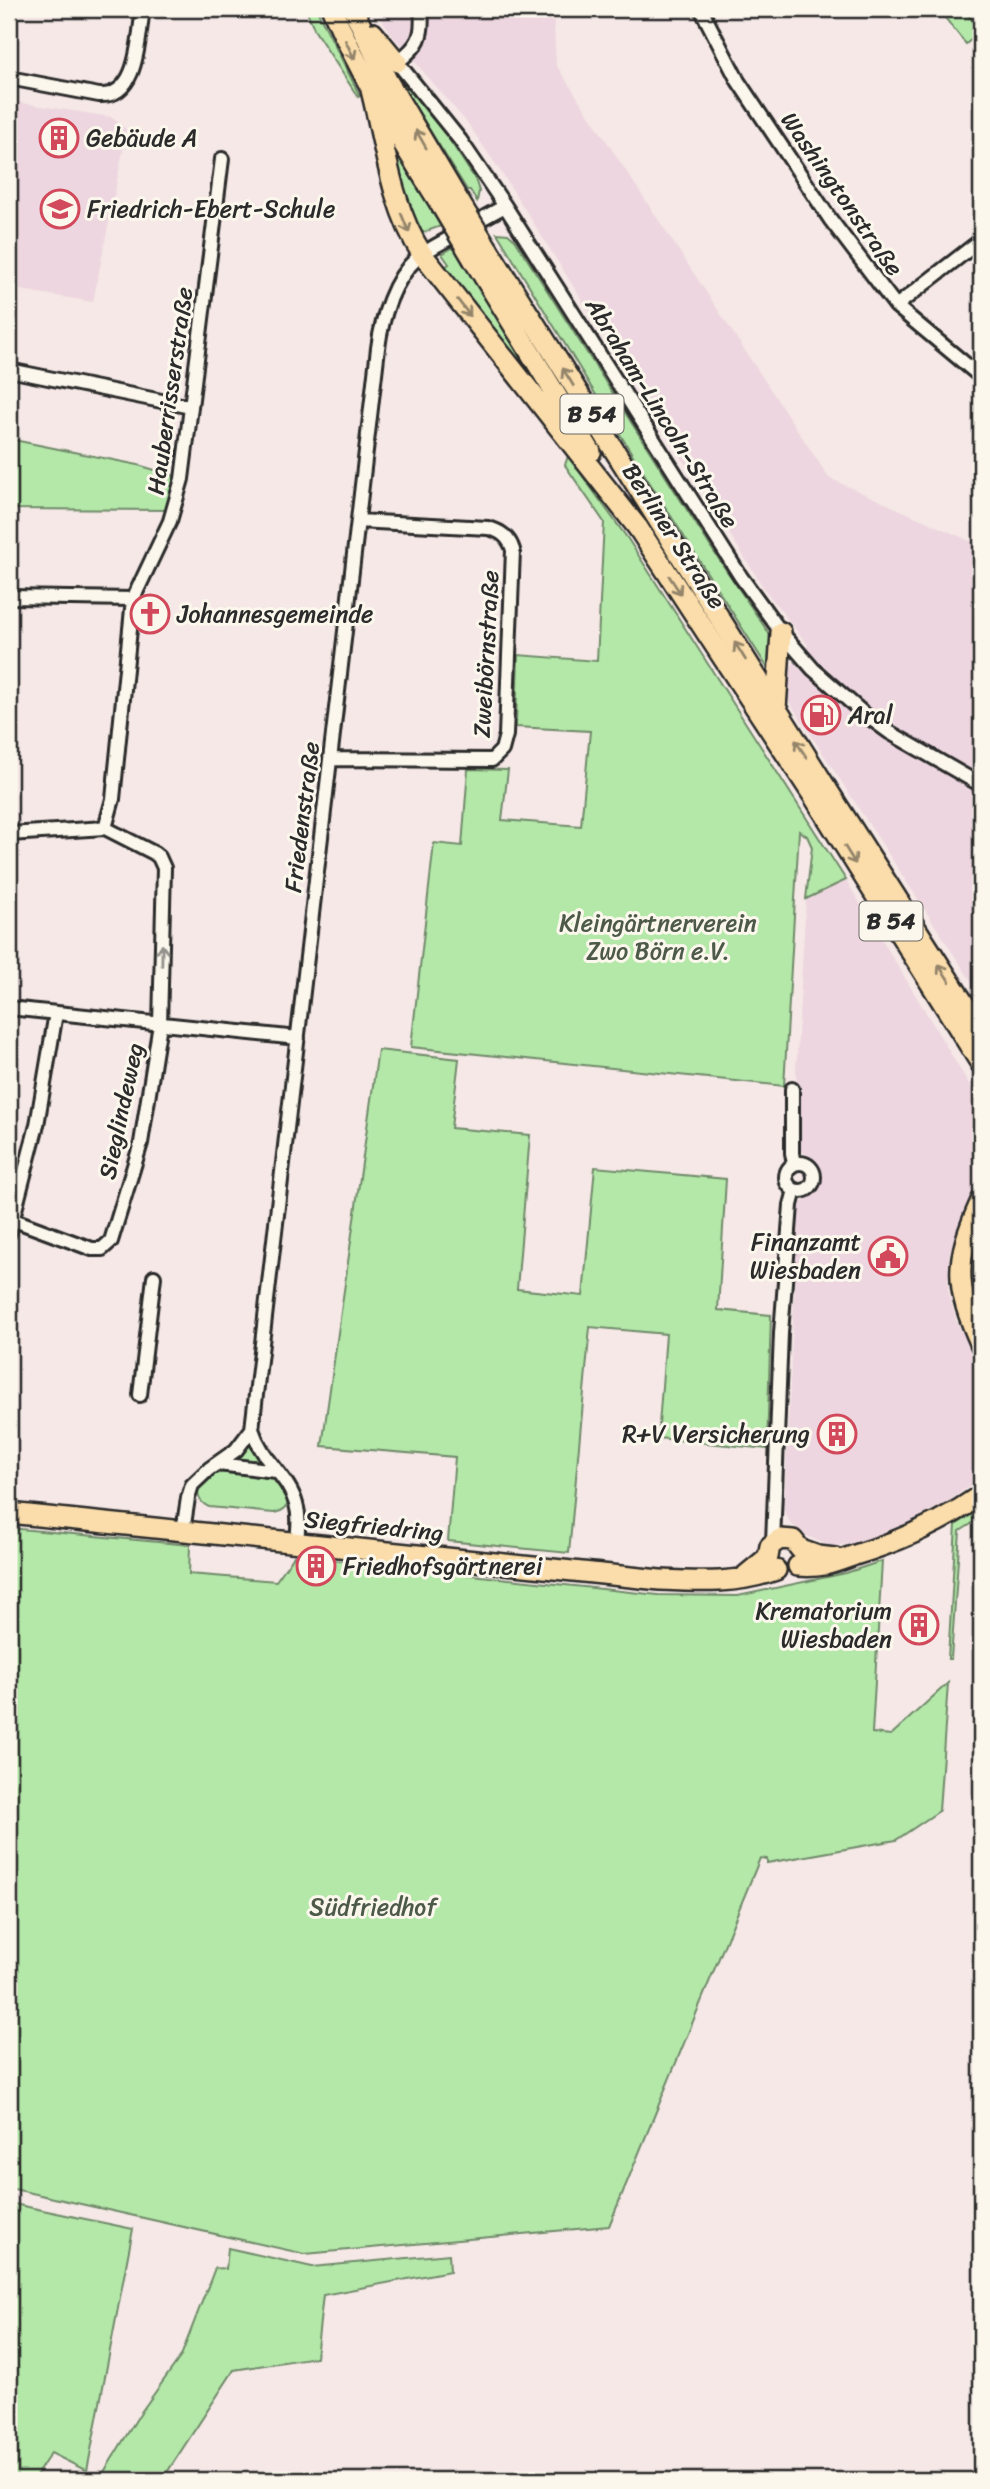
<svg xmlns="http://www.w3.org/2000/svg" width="990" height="2489" viewBox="0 0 990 2489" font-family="Sriracha,sans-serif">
<rect width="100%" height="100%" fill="#f5e8e6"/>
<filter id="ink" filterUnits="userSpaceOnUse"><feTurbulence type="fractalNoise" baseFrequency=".0143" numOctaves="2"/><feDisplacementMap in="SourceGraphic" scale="14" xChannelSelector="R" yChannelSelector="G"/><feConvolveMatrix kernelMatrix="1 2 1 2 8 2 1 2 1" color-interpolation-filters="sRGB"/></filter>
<g filter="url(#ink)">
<path fill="#edd6df" d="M375 9H553L556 65 829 478 981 546V996L783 692 790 668 808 645 765 590 505 178 469 125 392 35Z
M9 101 111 117 127 130 93 302 9 288Z
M846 880 981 1104V1175L953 1239 949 1256 948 1290 956 1320 981 1368V1478L947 1502 906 1524 861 1543 830 1546 805 1535 790 1523 784 1510 798 1211 801 1203 815 1191 821 1178 818 1166 800 1149 796 1071 806 899Z"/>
<path fill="#b4e8a9" stroke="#708a6a" stroke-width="2" d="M306 9 317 10 360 96 358 97 315 31Z
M949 9H963L981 31 966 44 942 14Z
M394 67 443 130 475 179 479 191 477 201 470 190H467L398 79 392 68Z
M383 123 441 226 416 235Z
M497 233 508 234 515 240 712 549 768 632 773 640 774 678 648 480Z
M454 247 467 264 577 439 441 270 449 264 442 254Z
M9 439 138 465 175 476 171 510 9 509Z
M568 456 628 539 846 880 806 899 812 847 807 836 799 831 784 1086 411 1047 434 843 462 846 468 769 508 770 502 820 581 826 590 731 516 727 518 655 597 661 604 522 565 465Z
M378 1050 459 1059 451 1128 530 1135 517 1289 583 1296 595 1167 726 1179 718 1310 771 1315 767 1449 658 1438 666 1334 590 1327 569 1553 448 1541 455 1457 322 1446Z
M251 1441 263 1464 237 1460 244 1453Z
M225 1472 276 1479 290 1497C288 1507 284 1511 274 1513L209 1507C200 1503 197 1497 198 1487L209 1475Z
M981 1508V1518L960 1531 951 1659H948L956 1525Z
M9 1528 190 1545 189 1574 276 1581 294 1556 658 1595 738 1596 846 1573 882 1561 872 1733 891 1735 948 1683 939 1811 896 1840 767 1863V1859L760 1858 609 2226 305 2254 9 2188Z
M9 2203 133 2229 87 2471 51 2453 33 2480H9Z
M228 2248 312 2267 449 2254 450 2271 323 2295 316 2357 234 2370 162 2480H99L139 2415 181 2356 215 2268 226 2269Z"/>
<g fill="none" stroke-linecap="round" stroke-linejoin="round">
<defs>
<path id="minor" d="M421 9C424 36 419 46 397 62L460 140 505 206 741 577 781 632 813 669 863 713 889 732 981 785
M701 9 738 81 830 219 896 306 981 377
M9 78 99 95C139 98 138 37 143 9
M485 217 505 206
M896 306 981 240
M9 370 191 407
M9 597 133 599
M330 759 492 760 502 750 506 735 513 550C509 537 501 531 488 528L358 521
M105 828 113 799 133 599 170 521 182 479 222 159
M9 834 105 828 154 853 159 857 164 868 160 1024 141 1143 111 1241 102 1249H92L14 1220
M9 1008 298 1038
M792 1089V1153L794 1164
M786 1177a14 14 0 1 1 28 0a14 14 0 1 1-28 0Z
M9 1233 37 1125 56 1013
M140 1395 154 1277
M218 1464 276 1471
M183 1531 188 1498 192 1485 209 1469 236 1450 252 1429
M297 1542C298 1529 300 1517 296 1504 289 1477 262 1461 252 1429L378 348C382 317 393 280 417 258 427 250 439 244 450 238
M773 1543 781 1333 791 1205 795 1190"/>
<path id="primary" d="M332 9C362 79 402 142 442 207
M353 9 387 80 457 198
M373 33 397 62
M371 90C385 145 391 206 422 254L638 528
M488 249 827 789
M473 259 591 452
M776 709 781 632
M9 1513 660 1580C700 1582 738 1584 776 1570
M798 1566C823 1568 833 1563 855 1555 901 1541 941 1523 981 1495
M746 1575 768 1557 770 1546 780 1539 793 1540 801 1550 818 1556 835 1558"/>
<path id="trunk" d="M638 528 814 797 981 1064
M827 789 981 1030
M981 1201C954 1261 954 1285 981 1345"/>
</defs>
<use href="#minor" stroke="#2b2b2b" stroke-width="18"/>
<use href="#primary" stroke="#2b2b2b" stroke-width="24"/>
<use href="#trunk" stroke="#2b2b2b" stroke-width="24"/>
<use href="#minor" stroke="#fbf7ec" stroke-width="12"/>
<use href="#primary" stroke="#fbddab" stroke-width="19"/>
<use href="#trunk" stroke="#fbddab" stroke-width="19"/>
<defs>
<path id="primary-bridge" d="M457 198 488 249
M442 207 473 259"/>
</defs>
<use href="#primary-bridge" stroke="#2b2b2b" stroke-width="24" stroke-linecap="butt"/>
<use href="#primary-bridge" stroke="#fbddab" stroke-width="19"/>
</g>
<defs><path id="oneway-shaft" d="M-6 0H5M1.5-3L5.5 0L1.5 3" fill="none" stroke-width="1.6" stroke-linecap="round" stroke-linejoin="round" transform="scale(1.75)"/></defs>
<g stroke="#93846b">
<use href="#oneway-shaft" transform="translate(350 50) rotate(64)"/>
<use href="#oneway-shaft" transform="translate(421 139) rotate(-120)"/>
<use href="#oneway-shaft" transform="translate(405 223) rotate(68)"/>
<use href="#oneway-shaft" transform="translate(464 308) rotate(52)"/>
<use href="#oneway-shaft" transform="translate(568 377) rotate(-122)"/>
<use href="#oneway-shaft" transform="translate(675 585) rotate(57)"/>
<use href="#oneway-shaft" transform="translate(740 651) rotate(-122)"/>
<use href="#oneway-shaft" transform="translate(801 749) rotate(-123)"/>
<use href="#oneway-shaft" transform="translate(850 855) rotate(58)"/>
<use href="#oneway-shaft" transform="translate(944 973) rotate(-123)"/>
</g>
<use stroke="#93918c" href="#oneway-shaft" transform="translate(162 955) rotate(-89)"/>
</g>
<defs>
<symbol id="building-ring" viewBox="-11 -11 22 22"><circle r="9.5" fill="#fbf7ec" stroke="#d1495b" stroke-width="1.5"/><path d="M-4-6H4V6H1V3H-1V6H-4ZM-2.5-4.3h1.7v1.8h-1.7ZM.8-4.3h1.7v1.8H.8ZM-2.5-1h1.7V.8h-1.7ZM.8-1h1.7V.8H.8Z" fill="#d1495b"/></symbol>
<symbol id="school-ring" viewBox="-11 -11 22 22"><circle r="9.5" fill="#fbf7ec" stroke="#d1495b" stroke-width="1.5"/><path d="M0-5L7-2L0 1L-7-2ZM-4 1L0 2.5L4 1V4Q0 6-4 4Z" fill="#d1495b"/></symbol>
<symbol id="church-ring" viewBox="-11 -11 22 22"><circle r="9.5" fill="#fbf7ec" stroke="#d1495b" stroke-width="1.5"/><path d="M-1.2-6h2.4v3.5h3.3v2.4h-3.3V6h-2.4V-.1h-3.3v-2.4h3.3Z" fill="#d1495b"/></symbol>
<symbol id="fuel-ring" viewBox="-11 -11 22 22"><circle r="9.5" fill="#fbf7ec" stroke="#d1495b" stroke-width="1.5"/><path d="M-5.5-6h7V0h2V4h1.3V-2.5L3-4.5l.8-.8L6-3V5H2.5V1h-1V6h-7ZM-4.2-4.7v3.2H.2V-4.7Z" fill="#d1495b"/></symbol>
<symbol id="civic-ring" viewBox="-11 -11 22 22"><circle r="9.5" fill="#fbf7ec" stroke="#d1495b" stroke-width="1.5"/><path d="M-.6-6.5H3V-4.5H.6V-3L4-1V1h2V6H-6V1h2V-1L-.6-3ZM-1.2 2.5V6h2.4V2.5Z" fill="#d1495b"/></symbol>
</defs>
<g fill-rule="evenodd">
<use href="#building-ring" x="37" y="116" width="44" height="44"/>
<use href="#school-ring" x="38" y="187" width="44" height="44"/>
<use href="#church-ring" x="128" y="592" width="44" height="44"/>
<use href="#fuel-ring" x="799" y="693" width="44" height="44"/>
<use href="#civic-ring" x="866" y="1234" width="44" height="44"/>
<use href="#building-ring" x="815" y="1412" width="44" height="44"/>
<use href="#building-ring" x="294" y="1544" width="44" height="44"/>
<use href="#building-ring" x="897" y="1603" width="44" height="44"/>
</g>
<g text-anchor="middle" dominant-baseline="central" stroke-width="6" stroke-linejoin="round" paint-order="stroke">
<g fill="#fbf7ec" stroke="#696865" stroke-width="2">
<rect x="560.5" y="394.5" width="63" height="39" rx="5"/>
<rect x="859.5" y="901.5" width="63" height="39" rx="5"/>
</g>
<g font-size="23" font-weight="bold" fill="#2b2b2b">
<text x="592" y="414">B 54</text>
<text x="891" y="921">B 54</text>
</g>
<g font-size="24" fill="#2b2b2b" stroke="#fbf7ec" text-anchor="start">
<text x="86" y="138">Gebäude A</text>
<text x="87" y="209">Friedrich-Ebert-Schule</text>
<text x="177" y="614">Johannesgemeinde</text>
<text x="848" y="715">Aral</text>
<text x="861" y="1242" text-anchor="end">Finanzamt<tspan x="861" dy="28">Wiesbaden</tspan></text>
<text x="810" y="1434" text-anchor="end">R+V Versicherung</text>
<text x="343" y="1566">Friedhofsgärtnerei</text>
<text x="892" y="1611" text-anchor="end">Krematorium<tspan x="892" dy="28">Wiesbaden</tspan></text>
</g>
<g font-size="24" fill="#2b2b2b" stroke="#fbf7ec">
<text transform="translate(842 194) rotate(55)">Washingtonstraße</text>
<text transform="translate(170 391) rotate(-82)">Hauberrisserstraße</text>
<text transform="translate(662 413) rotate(58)">Abraham-Lincoln-Straße</text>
<text transform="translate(674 536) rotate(57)">Berliner Straße</text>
<text transform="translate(486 654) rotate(-87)">Zweibörnstraße</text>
<text transform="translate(302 817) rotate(-83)">Friedenstraße</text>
<text transform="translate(121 1111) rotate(-78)">Sieglindeweg</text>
<text transform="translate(374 1526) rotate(6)">Siegfriedring</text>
</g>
<g font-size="24" fill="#4d5a4a" stroke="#fbf7ec">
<text x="658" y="923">Kleingärtnerverein<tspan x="658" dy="28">Zwo Börn e.V.</tspan></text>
<text x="373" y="1907">Südfriedhof</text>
</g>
</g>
<rect width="990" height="2489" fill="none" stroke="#fbf7ec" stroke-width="35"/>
<rect x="18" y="18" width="955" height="2454" fill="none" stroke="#2b2b2b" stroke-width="2.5" filter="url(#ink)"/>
</svg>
